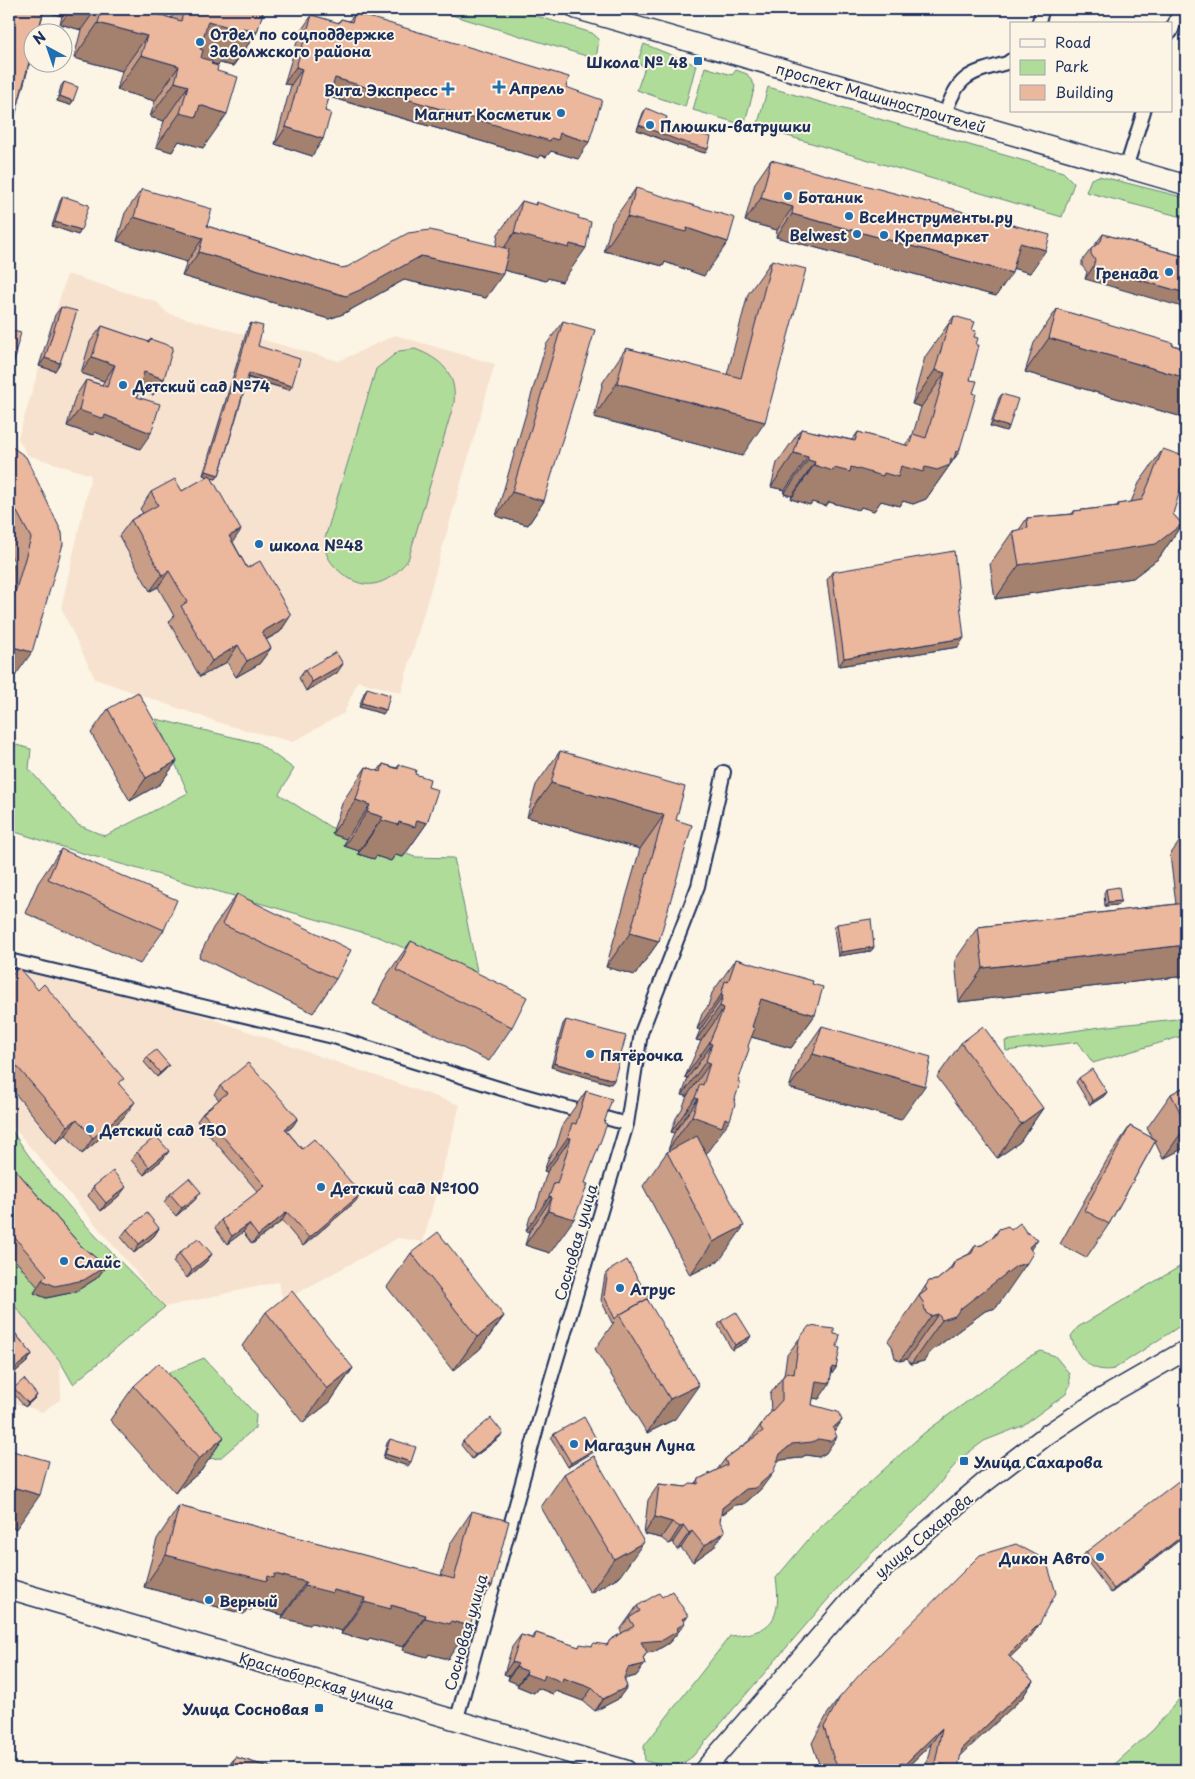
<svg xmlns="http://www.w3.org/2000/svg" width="1195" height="1779" viewBox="0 0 1195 1779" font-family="'Playpen Sans',sans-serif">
<rect width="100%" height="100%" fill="#fcf5e5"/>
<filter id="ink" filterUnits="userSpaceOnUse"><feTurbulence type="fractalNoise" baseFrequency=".02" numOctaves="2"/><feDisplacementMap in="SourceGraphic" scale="10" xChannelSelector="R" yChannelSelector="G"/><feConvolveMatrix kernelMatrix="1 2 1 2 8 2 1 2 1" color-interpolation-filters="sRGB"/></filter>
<g filter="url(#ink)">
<path fill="#f7e2cf" d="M67 274 157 302 167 313 339 361 395 335 495 364 401 693 358 681 344 713 293 742 226 725 95 679 61 608 91 475 27 455 18 438Z
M9 965 201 1015 460 1105 423 1242 398 1238 283 1301 278 1282 165 1307 9 1122Z
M9 1299 60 1361 61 1399 42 1412 9 1401Z"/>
<path fill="#b0dc9a" stroke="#66867c" d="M432 9H514L592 33 599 39 596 59Z
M644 44 696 65 685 107 637 90 645 67 637 63Z
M705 67 732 75 736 70 747 74 755 86 744 125 693 110Z
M768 87 1063 172 1074 183 1062 217 757 127Z
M1099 176 1186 198V218L1086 192 1091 179Z
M415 349C441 359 457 373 454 403L408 560C399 571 388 582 373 584 356 587 335 571 328 557 325 552 325 544 325 538L376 369 399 351Z
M156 719 258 743 294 769 279 794 330 827 415 857 454 858 479 981 379 937 75 851 9 830V743L31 749 29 769 78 825 105 836 188 793Z
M1186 1018V1035L1093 1063 1078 1042 1006 1051 1005 1041 1100 1027Z
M9 1126C51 1194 109 1250 165 1307L73 1384 60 1361 9 1299Z
M1186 1263V1322L1114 1369C1091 1374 1076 1357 1071 1336L1078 1327Z
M1041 1351 1055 1356 1069 1373 1070 1384 1066 1394 1022 1426 984 1441 960 1459 923 1503 848 1576 693 1756C675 1771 666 1766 645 1761L644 1746 730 1636C772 1633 782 1620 776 1578L813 1534 924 1433 1028 1357Z
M204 1358 256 1415 255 1428 220 1458 206 1459 144 1383Z
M1186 1691V1770H1108L1153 1730Z"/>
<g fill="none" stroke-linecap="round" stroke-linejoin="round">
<defs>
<path id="street" d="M1038 24 1043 9
M1171 32 1180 9
M944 116C959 75 966 74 1007 63L1011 60
M1126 168 1144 111
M9 960 337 1038 505 1090 627 1124
M456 1722 543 1406 627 1124 641 1033 698 886 724 772"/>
<path id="secondary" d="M576 9 1186 185
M9 1589 626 1770
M704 1770 866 1583 984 1483 1048 1434 1099 1400 1186 1350"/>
</defs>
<use href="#street" stroke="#1b2f5e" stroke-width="16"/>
<use href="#secondary" stroke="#1b2f5e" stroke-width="22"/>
<use href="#street" stroke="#fcf5e5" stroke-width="12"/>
<use href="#secondary" stroke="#fcf5e5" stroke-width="19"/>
</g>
<path fill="#ca9d87" stroke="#1b2f5e" d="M9 9H140L171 18 177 9H264L257 32 233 66 220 63 218 65 211 63V64L217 71 203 148 179 141 172 152 156 147 164 121 150 117 155 101 117 90 122 71 74 58 81 30 60 24 62 16 44 11 9 138Z
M355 13 566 87 578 159 551 151 546 157 540 155 539 158 329 97 325 111 323 139 312 156 275 144 291 85 284 84 300 32 312 15 338 23 341 19 349 21Z
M64 82 73 101 70 105 57 101 61 86Z
M646 108 664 125 705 153 677 145 637 130 643 113Z
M771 160 1030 273 1013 268 996 296 776 237 777 230 745 221 755 183Z
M636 188 704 276 665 262 663 266 604 251 612 222Z
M142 189 207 226 341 268 496 246 498 234 522 201 535 205 536 202 562 282 548 278 546 281 504 270 486 298 404 280 343 314 329 319 182 276 187 262 117 241 125 213Z
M63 196 81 230 78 235 52 226 60 201Z
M1103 234 1186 257 1085 279 1087 272 1082 266V261L1091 249 1094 246Z
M772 260 742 456 594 417 603 382 626 348 727 375 748 294Z
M61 307 55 371 39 366 55 315Z
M1057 309 1186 349V406L1179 416 1025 372 1034 343Z
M954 316 972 330 974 337 970 380 959 452 926 499 913 504 903 501 900 506 881 501 874 511 861 507 859 510 829 502 826 506 812 502 810 505 791 499 792 496 784 494 785 490 771 487 777 463 801 429 852 440 858 432 905 445 913 434 921 407 912 404 925 357Z
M563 321 544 501 528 525 496 516 546 345Z
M251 323 258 346 292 386 289 390 248 378 219 475 216 479 212 478 233 542 247 568 291 615 280 632 266 640 271 648 259 664 236 677 227 662 200 677 169 622 174 616 158 587 150 591 119 536 131 520 143 513 140 509 151 492 182 491 208 477 203 475 248 327Z
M102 326 148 342 150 339 164 379 153 395 139 390 137 397 140 449 95 432 93 435 67 426 75 397 86 380 102 385 104 381 81 373 90 342Z
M1002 394 1009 427 1006 431 990 426 999 398Z
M9 445 62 533 15 676 9 674V580L14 561 9 552Z
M1163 449 1173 514 1182 524 1159 558 1133 578 995 599 990 564 1013 531 1019 530 1027 518 1072 514 1074 511 1117 506 1118 504 1131 502 1139 483Z
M832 572 958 647 839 666 827 580Z
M305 670 337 673 306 691 299 678Z
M367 688 386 710 383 714 359 707 364 693Z
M108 709 177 761 160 784 130 801 91 733Z
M560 751 676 820 659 941 635 975 606 967 640 849 527 817 536 785Z
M383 764 397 768 399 765 415 774 428 787 427 823 403 857 395 855 391 861 376 856 374 859 358 854 359 851 344 846 346 839 332 834 343 801 366 767 378 771Z
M1186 832V976L959 1002 955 960 978 927 1176 904 1170 855Z
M61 849 164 930 140 964 25 913 38 883Z
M1106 889 1118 905 1105 906 1104 893Z
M237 894 336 979 313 1013 199 957 213 928Z
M837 924 874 947 871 951 838 956 834 928Z
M411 941 512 1027 489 1061 373 1004 387 975Z
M736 959 812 984 815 1015 791 1048 751 1037 706 1153 720 1260 690 1275 643 1186 667 1152 670 1151 668 1150 674 1133 671 1132 676 1118 682 1109 687 1096 682 1095 688 1078 685 1077 701 1041 696 1040 700 1030 697 1029 702 1014 708 1006 712 993Z
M9 976 120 1085 123 1118 82 1154 66 1135 56 1143 9 1086Z
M566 1020 614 1080 611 1084 551 1067 563 1024Z
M822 1026 901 1120 789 1088 798 1060Z
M961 1043 1043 1108 1020 1142 997 1158 937 1077Z
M147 1057 166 1069 157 1077 144 1062Z
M1079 1078 1107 1092 1104 1096 1090 1105 1076 1082Z
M220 1086 293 1126 287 1131 302 1149 355 1202 303 1246 282 1221 252 1244 243 1232 227 1244 215 1228 221 1220 258 1192 197 1121 203 1113 219 1100 214 1094Z
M1186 1086V1147L1163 1159 1155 1142 1109 1224 1086 1258 1060 1244 1107 1160 1130 1126 1152 1138 1147 1128 1171 1094Z
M586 1091 550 1253 525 1245 529 1232 526 1231 530 1217 536 1208 547 1172 544 1171 549 1157 556 1147 563 1124Z
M169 1151 163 1159 144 1175 131 1160 137 1152Z
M9 1162 81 1246 106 1266 97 1278 75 1292 46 1298 34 1293 38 1287 9 1253Z
M93 1187 120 1195 101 1211 88 1196Z
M170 1194 195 1200 176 1216 164 1202Z
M159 1228 154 1236 134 1253 121 1237 127 1229Z
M999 1229 1011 1230 1031 1250 996 1308 985 1311 930 1352 924 1361 911 1364 907 1359 900 1361 895 1358 892 1346 888 1341 929 1281 937 1280 948 1271 955 1261 969 1254 975 1246 982 1245 993 1237Z
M179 1253 212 1254 206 1262 187 1278 173 1262Z
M411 1253 504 1316 480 1349 453 1371 387 1287Z
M608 1271 649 1298 648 1300 675 1419 647 1433 595 1349 614 1322 612 1323 601 1300 605 1275Z
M266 1312 353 1368 330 1402 303 1423 242 1346Z
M9 1317 10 1327 32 1354 27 1362 9 1377Z
M721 1321 748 1341 732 1350 718 1325Z
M834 1334 837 1347 836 1368 831 1375 819 1399 813 1398 812 1405 842 1420 835 1431 826 1453 819 1457 806 1455 800 1458 781 1460 776 1464 761 1489 744 1504 735 1505 720 1516 714 1547 693 1562 681 1548 677 1550 673 1542 669 1544 661 1538 644 1534 648 1500 659 1484 686 1487 696 1483 699 1479 717 1470 725 1459 750 1440 764 1420 771 1412 770 1394 784 1375 787 1355 799 1339Z
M134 1386 224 1437 201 1471 175 1493 110 1420Z
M14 1388 37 1395 34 1399 25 1407 12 1392Z
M554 1434 600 1446 597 1450 568 1467 551 1438Z
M500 1437 472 1459 461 1445 463 1441Z
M390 1439 408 1466 383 1458 387 1443Z
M594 1456 620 1576 590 1593 541 1507 564 1474Z
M1186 1486V1535L1111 1593 1083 1556 1086 1552Z
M179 1506 441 1576 450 1544 472 1511 492 1586 475 1609 448 1659 429 1654 427 1657 402 1650 403 1647 370 1638 368 1641 341 1634 342 1631 312 1623 310 1625 282 1618 283 1615 253 1607 251 1610 247 1609 244 1614 144 1587 157 1539Z
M662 1597 688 1616 676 1635 674 1637 669 1643 654 1652 647 1653 643 1658 645 1664 636 1676 624 1679 627 1687 618 1699 595 1711 583 1701 556 1691 553 1694 538 1688 534 1693 517 1686 518 1684 508 1680 509 1676 504 1674 512 1647 521 1635 532 1638 536 1633 578 1647 607 1645 610 1640 622 1633 620 1630 637 1606Z
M1040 1623 1029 1639 1010 1657 1033 1681 1022 1698 960 1756 956 1770H925L931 1744 904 1770H821L812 1743 828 1713 840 1697Z
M235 1757 279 1770H226Z"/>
<path fill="#a4806e" stroke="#1b2f5e" d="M34 9H67L62 16Z
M71 9H96L81 30 60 24Z
M208 21 243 28 257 32 233 66 220 63 218 65 184 55Z
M98 23 147 36 122 71 74 58Z
M141 55 179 66 155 101 117 90Z
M296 67 302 69 291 85 284 84Z
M335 78 551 138 560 133 589 142 578 159 551 151 546 157 540 155 539 158 323 95Z
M175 82 188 86 164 121 150 117Z
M60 96 73 101 70 105 57 101Z
M200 105 227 114 203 148 179 141 172 152 156 147 180 113Z
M639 125 708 149 705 153 677 145 637 130Z
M286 127 323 139 312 156 275 144Z
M761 198 793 207 777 230 745 221Z
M792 214 1012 273 996 296 776 237Z
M134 217 203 238 187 262 117 241Z
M627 217 687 228 728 242 704 276 665 262 663 266 604 251Z
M55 222 81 230 78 235 52 226Z
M514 233 570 244 586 248 562 282 548 278 546 281 491 267Z
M1020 243 1046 250 1030 273 1004 266Z
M199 252 346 296 421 256 503 274 486 298 404 280 343 314 329 319 182 276Z
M1093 267 1186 293V308L1085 279Z
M1049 338 1186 378V406L1179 416 1025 372Z
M92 357 115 365 104 381 81 373Z
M45 358 60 363 55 371 39 366Z
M935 370 945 373 921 407 912 404Z
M144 372 164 379 153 395 132 388Z
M249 373 292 386 289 390 247 377Z
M617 383 765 422 742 456 594 417Z
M79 410 105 415 151 433 140 449 95 432 93 435 67 426Z
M993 422 1009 427 1006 431 990 426Z
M956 451 959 452 926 499 913 504 903 501 900 506 881 501 874 511 861 507 859 510 829 502 826 506 812 502 810 505 791 499 814 465 834 468 851 467 884 473 901 466 925 467Z
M794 453 808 457 785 490 771 487Z
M808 460 815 462 792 496 784 494Z
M206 471 219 475 216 479 203 475Z
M512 492 544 501 528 525 496 516Z
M1182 524 1159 558 1133 578 995 599 1019 565Z
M241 530 230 546 229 536Z
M169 571 158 587 150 591 162 575Z
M291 615 280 632 250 648 262 632Z
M964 638 958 647 839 666 844 658Z
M238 645 227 662 200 677 212 661Z
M13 647 32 652 15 676 9 674V650Z
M271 648 259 664 236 677 247 661Z
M343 664 337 673 306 691 312 682Z
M362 703 386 710 383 714 359 707Z
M177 761 160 784 130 801 146 778Z
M551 783 664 815 640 849 527 817Z
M356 800 370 805 346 839 332 834Z
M367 812 383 817 359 851 344 846Z
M381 820 399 822 417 820 427 823 403 857 395 855 391 861 376 856 374 859 358 854Z
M1121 901 1118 905 1105 906 1108 902Z
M630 933 659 941 635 975 606 967Z
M1186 945V976L959 1002 983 968Z
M874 947 871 951 838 956 841 952Z
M721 995 723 996 700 1030 697 1029Z
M761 999 815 1015 791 1048 737 1033Z
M720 1006 724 1008 701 1041 696 1040Z
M709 1043 712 1044 688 1078 685 1077Z
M813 1054 925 1086 901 1120 789 1088Z
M706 1061 710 1063 687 1096 682 1095Z
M554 1063 614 1080 611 1084 551 1067Z
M169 1065 166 1069 157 1077 160 1073Z
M1107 1092 1104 1096 1090 1105 1093 1101Z
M695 1098 698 1099 674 1133 671 1132Z
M135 1102 123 1118 82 1154 93 1138Z
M1043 1108 1020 1142 997 1158 1021 1124Z
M692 1116 725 1118 730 1120 706 1154 698 1160 668 1150Z
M298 1118 293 1126 279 1137 285 1129Z
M77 1119 66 1135 56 1143 68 1126Z
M1186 1126V1147L1163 1159Z
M568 1137 571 1138 547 1172 544 1171Z
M169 1151 163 1159 144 1175 149 1167Z
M126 1187 120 1195 101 1211 106 1203Z
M201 1192 195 1200 176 1216 182 1208Z
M361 1194 355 1202 303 1246 309 1238Z
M549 1197 552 1198 529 1232 526 1231Z
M548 1211 574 1219 550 1253 525 1245Z
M287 1212 282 1221 252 1244 258 1236Z
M249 1224 243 1232 227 1244 232 1236Z
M744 1226 720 1260 690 1275 713 1242Z
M159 1228 154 1236 134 1253 139 1244Z
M1038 1239 1020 1265 1027 1263 996 1308 985 1311 930 1352 924 1361 911 1364 942 1320 960 1309Z
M212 1254 206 1262 187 1278 192 1270Z
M106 1266 97 1278 75 1292 46 1298 34 1293 42 1280Z
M938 1314 907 1359 900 1361 931 1316Z
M504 1316 480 1349 453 1371 477 1337Z
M751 1336 748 1341 732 1350 735 1345Z
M32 1354 27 1362 9 1377 14 1369Z
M832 1367 836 1368 826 1382 830 1383 819 1399 805 1397 816 1381Z
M353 1368 330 1402 303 1423 327 1389Z
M699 1385 675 1419 647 1433 670 1399Z
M37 1395 34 1399 25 1407 28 1403Z
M842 1420 831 1437H837L826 1453 819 1457 806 1455 800 1458 781 1460 768 1470 780 1454 792 1444 833 1428Z
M503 1433 500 1437 472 1459 475 1455Z
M224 1437 201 1471 175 1493 199 1459Z
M600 1446 597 1450 568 1467 571 1463Z
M385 1454 411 1462 408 1466 383 1458Z
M773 1473 761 1489 744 1504 735 1505 710 1524 722 1508 746 1489Z
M9 1486 40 1495 16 1529 9 1527Z
M655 1517 672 1522 661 1538 644 1534Z
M684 1526 673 1542 669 1544 680 1527Z
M692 1531 681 1548 677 1550 689 1533Z
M725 1531 714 1547 693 1562 704 1546Z
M1186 1533V1535L1111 1593 1114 1589Z
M644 1542 620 1576 590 1593 614 1559Z
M166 1555 268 1576 275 1574 306 1582 283 1615 253 1607 251 1610 247 1609 244 1614 144 1587Z
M482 1583 492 1586 469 1618Z
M305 1586 334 1590 365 1598 342 1631 312 1623 310 1625 282 1618Z
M364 1602 391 1605 426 1615 403 1647 370 1638 368 1641 341 1634Z
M688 1616 681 1625 685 1623 676 1635 674 1637 669 1643 654 1652 632 1654 641 1642Z
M425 1618 451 1621 470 1626 448 1659 429 1654 427 1657 402 1650Z
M1040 1623 1029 1639 996 1671 1008 1655Z
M512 1662 518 1664 509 1676 504 1674Z
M645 1664 636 1676 620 1680 628 1668Z
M516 1667 527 1671 518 1684 508 1680Z
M526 1674 545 1675 563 1678 592 1688 583 1701 556 1691 553 1694 538 1688 534 1693 517 1686Z
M1033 1681 1022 1698 951 1765 962 1749Z
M627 1687 618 1699 595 1711 603 1699Z
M942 1728 931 1744 904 1770H900L904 1765Z
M903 1763 898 1770H886Z
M935 1763 958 1768 956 1770H930Z"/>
<path fill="#ebb79d" stroke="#1b2f5e" d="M11 9H44L38 32H32V51L9 138V14Z
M102 9H140L181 21 184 9H264L257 32 243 28 242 31 208 21 200 49 203 50 201 58 212 61 211 64 218 66 217 71 238 77 227 114 200 105 196 117 180 113 188 86 175 82 179 66 141 55 147 36 98 23Z
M355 13 569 77 566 87 602 100 589 142 560 133 558 140 551 138 550 141 335 78 325 111 331 113 323 139 286 127 302 69 296 67 312 15 339 23 341 19 352 22Z
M64 82 78 87 73 101 60 96Z
M646 108 667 117 664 125 711 137 708 149 680 141 639 125Z
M771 160 1050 235 1046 250 1020 243 1012 273 792 214 793 207 761 198Z
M9 180 16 183 9 208Z
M636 188 735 218 728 242 687 228 686 232 627 217Z
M142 189 212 209 207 226 341 268 347 267 408 233 430 230 509 249 503 274 421 256 360 290 346 296 199 252 203 238 134 217Z
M63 196 89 205 81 230 55 222Z
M522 201 536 205V202L579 216 578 218 591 222 586 248 570 244 569 248 514 233Z
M1103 234 1186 257V293L1093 267 1095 260 1091 254V249L1101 241Z
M772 260 806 269 765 422 617 383 626 348 741 378Z
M61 307 77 311 60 363 45 358Z
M1057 309 1173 343 1172 345 1186 349V378L1049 338Z
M954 316 975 322 972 330 976 331 974 337 978 338 976 345H979L970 380 977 381 973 393 976 394 959 452 956 451 954 459 951 458 950 465 937 470 925 467 923 472 901 466 898 477 884 473 883 476 851 467 850 472 834 468 833 471 814 465 815 462 808 460V457L794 453 801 429 855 441 858 432 909 446 913 434 926 438 945 373 935 370 949 323 952 324Z
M563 321 595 330 544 501 512 492Z
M251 323 263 326 258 346 300 359 292 386 249 373 219 475 206 471Z
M102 326 149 342 150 339 173 347 164 379 144 372 137 397 160 404 151 433 105 415 104 419 79 410 86 380 107 387 115 365 92 357Z
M9 330 21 333 15 353H17L9 375Z
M1002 394 1018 399 1009 427 993 422Z
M9 445 11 446 26 457 62 533 63 544 32 652 13 647 12 651 9 650V613L31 538 9 497Z
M1163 449 1186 457V470L1173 514 1182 524 1156 544 1019 565 1013 531 1028 528 1027 518 1074 514V511L1119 506 1118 504 1142 500Z
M210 475 241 530 229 536 247 568 260 561 291 615 262 632 271 648 247 661 238 645 212 661 181 606 187 602 169 571 162 575 131 520 158 505 151 492 175 479 182 491Z
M954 551 964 638 844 658 832 572Z
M336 652 343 664 312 682 305 670Z
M367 688 390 695 386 710 362 703Z
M138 692 177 761 146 778 108 709Z
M560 751 685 787 676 820 692 825 659 941 630 933 664 815 551 783Z
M383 764 398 769 399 765 416 770 415 774 430 779 428 787 438 790 427 823 417 820 415 827 399 822 398 825 381 820 383 817 367 812 370 805 356 800 366 767 381 772Z
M61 849 177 900 164 930 48 879Z
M1119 887 1121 901 1108 902 1106 889Z
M237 894 351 950 336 979 222 924Z
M1186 903V945L983 968 978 927Z
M871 919 874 947 841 952 837 924Z
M411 941 527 997 512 1027 396 970Z
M736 959 813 981 812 984 823 987 815 1015 761 999 752 1027 755 1028 748 1046 749 1049 738 1082 740 1083 734 1102 735 1104 730 1120 725 1118 722 1127 692 1116 698 1099 695 1098 700 1084 703 1085 710 1063 706 1061 712 1044 709 1043 724 1008 720 1006 723 996 721 995 725 981 728 982Z
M19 968 38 990 44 984 124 1079 118 1083 135 1102 93 1138 77 1119 68 1126 9 1057V976Z
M566 1020 626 1036 614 1080 554 1063Z
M822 1026 931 1057 925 1086 813 1054Z
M983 1026 1043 1108 1021 1124 961 1043Z
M156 1050 169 1065 160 1073 147 1057Z
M248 1063 298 1118 285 1129 302 1149 314 1139 361 1194 309 1238 287 1212 258 1236 249 1224 232 1236 221 1220 265 1186 203 1113 227 1093 220 1086Z
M1092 1069 1107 1092 1093 1101 1079 1078Z
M1186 1086V1124L1171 1094Z
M586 1091 612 1099 604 1123 607 1124 585 1183 588 1184 574 1219 548 1211 552 1198 549 1197 554 1183 557 1184 571 1138 568 1137 572 1123 576 1124Z
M1130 1126 1156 1140 1109 1224 1084 1210Z
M156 1136 169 1151 149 1167 137 1152Z
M697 1136 744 1226 713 1242 667 1152Z
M9 1162 81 1246 106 1266 84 1280 55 1286 42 1280 47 1275 9 1231Z
M113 1171 126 1187 106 1203 93 1187Z
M189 1178 201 1192 182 1208 170 1194Z
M147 1213 159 1228 139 1244 127 1229Z
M1020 1223 1026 1232 1038 1239 1029 1247 1033 1253 1027 1263 1016 1266 960 1309 955 1316 942 1320 938 1314 931 1316 926 1313 923 1302 919 1296 927 1290 925 1287 929 1281 937 1280 952 1268 955 1261 972 1253 975 1246 982 1245 995 1236 999 1229 1008 1226 1011 1230Z
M438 1232 504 1316 477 1337 411 1253Z
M198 1238 212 1254 192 1270 179 1253Z
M627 1260 649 1298 619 1315 615 1319 604 1296 608 1271Z
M292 1291 353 1368 327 1389 266 1312Z
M647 1299 699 1385 670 1399 619 1315Z
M736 1312 751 1336 735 1345 721 1321Z
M9 1317 13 1322 9 1326 32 1354 14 1369 9 1363Z
M809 1326 834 1329V1334L840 1335 837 1347 840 1348 836 1368 832 1367 830 1383 816 1381 812 1405 838 1412 842 1420 833 1428 837 1437 830 1441 818 1439 812 1442 792 1444 780 1454 773 1473 755 1488 746 1489 722 1508 720 1522 725 1531 704 1546 692 1531 689 1533 684 1526 680 1527 672 1522 655 1517 659 1484 686 1487 692 1483 698 1484 699 1479 727 1465 725 1459 763 1431 760 1427 764 1420 782 1400V1378L787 1372 794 1374 799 1339Z
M159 1363 224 1437 199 1459 134 1386Z
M24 1379 37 1395 28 1403 14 1388Z
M584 1417 600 1446 571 1463 554 1434Z
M491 1418 503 1433 475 1455 463 1441Z
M390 1439 416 1447 411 1462 385 1454Z
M9 1450 49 1461 40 1495 9 1486Z
M594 1456 644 1542 614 1559 564 1474Z
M1181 1479 1186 1486V1533L1114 1589 1086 1552Z
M179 1506 454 1579 472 1511 509 1521 492 1586 482 1583 470 1626 451 1621 450 1624 425 1618 426 1615 391 1605V1609L364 1602 365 1598 334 1590 333 1593 305 1586 306 1582 275 1574 274 1578 268 1576 267 1581 166 1555Z
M1016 1544 1046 1560 1056 1593 1040 1623 1008 1655 1033 1681 962 1749 958 1768 935 1763 942 1728 904 1765 903 1763 886 1770H851L838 1765 834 1760 824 1727 840 1697 861 1673 980 1555Z
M672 1591 688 1616 682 1619 685 1623 677 1628 678 1631 663 1640 641 1642 647 1652 643 1658 645 1664 628 1668 624 1678 627 1687 603 1699 592 1688 563 1678 562 1682 545 1675 543 1680 526 1674 527 1671 516 1667 518 1664 512 1662 521 1635 534 1639 536 1633 579 1647 580 1644 592 1646 594 1643 607 1645 610 1640 634 1626 629 1618 640 1611 637 1606 659 1593 662 1597Z
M235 1757 279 1770H231Z"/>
</g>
<g fill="#1f6fb2" stroke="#fcf5e5" stroke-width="2">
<circle cx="200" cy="42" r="5"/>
<rect x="693" y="56" width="10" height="10" rx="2.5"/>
<path d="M496.5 79.5h5v5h5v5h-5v5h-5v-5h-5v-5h5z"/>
<path d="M445.5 81.5h5v5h5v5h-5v5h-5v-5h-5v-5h5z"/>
<circle cx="561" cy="113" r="5"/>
<circle cx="650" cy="125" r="5"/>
<circle cx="788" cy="196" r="5"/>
<circle cx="849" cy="216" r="5"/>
<circle cx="857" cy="234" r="5"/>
<circle cx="884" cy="235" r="5"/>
<circle cx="1169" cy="272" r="5"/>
<circle cx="123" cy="385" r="5"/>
<circle cx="259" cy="544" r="5"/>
<circle cx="590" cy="1054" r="5"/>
<circle cx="90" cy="1129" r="5"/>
<circle cx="321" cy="1187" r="5"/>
<circle cx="64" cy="1261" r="5"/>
<circle cx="620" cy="1288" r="5"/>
<circle cx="574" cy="1444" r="5"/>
<rect x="959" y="1456" width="10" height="10" rx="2.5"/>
<circle cx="1100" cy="1557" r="5"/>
<circle cx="209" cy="1600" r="5"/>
<rect x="314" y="1703" width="10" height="10" rx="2.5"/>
</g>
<g text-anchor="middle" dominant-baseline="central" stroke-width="4" stroke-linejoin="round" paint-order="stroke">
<g font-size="15" font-weight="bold" fill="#1b2f5e" stroke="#fcf5e5" text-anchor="start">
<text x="210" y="33">Отдел по соцподдержке<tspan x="210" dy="17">Заволжского района</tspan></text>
<text x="688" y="61" text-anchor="end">Школа № 48</text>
<text x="509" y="87">Апрель</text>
<text x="438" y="89" text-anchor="end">Вита Экспресс</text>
<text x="551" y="113" text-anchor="end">Магнит Косметик</text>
<text x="660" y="125">Плюшки-ватрушки</text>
<text x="798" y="196">Ботаник</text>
<text x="859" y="216">ВсеИнструменты.ру</text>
<text x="847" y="234" text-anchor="end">Belwest</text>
<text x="894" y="235">Крепмаркет</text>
<text x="1159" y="272" text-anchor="end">Гренада</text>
<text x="133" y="385">Детский сад №74</text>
<text x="269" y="544">школа №48</text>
<text x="600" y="1054">Пятёрочка</text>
<text x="100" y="1129">Детский сад 150</text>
<text x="331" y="1187">Детский сад №100</text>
<text x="74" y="1261">Слайс</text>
<text x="630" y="1288">Атрус</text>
<text x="584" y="1444">Магазин Луна</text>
<text x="974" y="1461">Улица Сахарова</text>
<text x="1090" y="1557" text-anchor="end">Дикон Авто</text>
<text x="219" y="1600">Верный</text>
<text x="309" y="1708" text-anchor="end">Улица Сосновая</text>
</g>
<g font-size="15" fill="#1b2f5e" stroke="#fcf5e5">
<text transform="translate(881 97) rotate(16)">проспект Машиностроителей</text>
<text transform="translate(575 1242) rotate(-74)">Сосновая улица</text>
<text transform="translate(923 1535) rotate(-40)">улица Сахарова</text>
<text transform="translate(465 1632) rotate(-74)">Сосновая улица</text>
<text transform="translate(317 1680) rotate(17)">Красноборская улица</text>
</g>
</g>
<rect width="1195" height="1779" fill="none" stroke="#fcf5e5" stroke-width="30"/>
<rect x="15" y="15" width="1165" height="1749" fill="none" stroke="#1b2f5e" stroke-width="2" filter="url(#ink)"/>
<rect x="1010" y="22" width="162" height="90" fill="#fcf5e5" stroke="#a2a6af"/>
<rect x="1020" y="39" width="25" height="8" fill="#fcf5e5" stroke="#a2a6af"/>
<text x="1055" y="48" font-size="15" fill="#1b2f5e">Road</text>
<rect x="1020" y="60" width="25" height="15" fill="#b0dc9a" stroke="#a2a6af"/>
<text x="1055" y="72" font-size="15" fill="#1b2f5e">Park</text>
<rect x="1020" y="85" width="25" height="15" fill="#ebb79d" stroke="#a2a6af"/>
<text x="1055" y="98" font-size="15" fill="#1b2f5e">Building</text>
<g transform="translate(48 48) rotate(320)"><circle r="24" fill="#fcf5e5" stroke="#a2a6af"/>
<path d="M0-4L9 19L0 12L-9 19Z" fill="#1f6fb2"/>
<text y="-8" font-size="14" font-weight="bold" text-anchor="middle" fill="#1b2f5e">N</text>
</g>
</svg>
